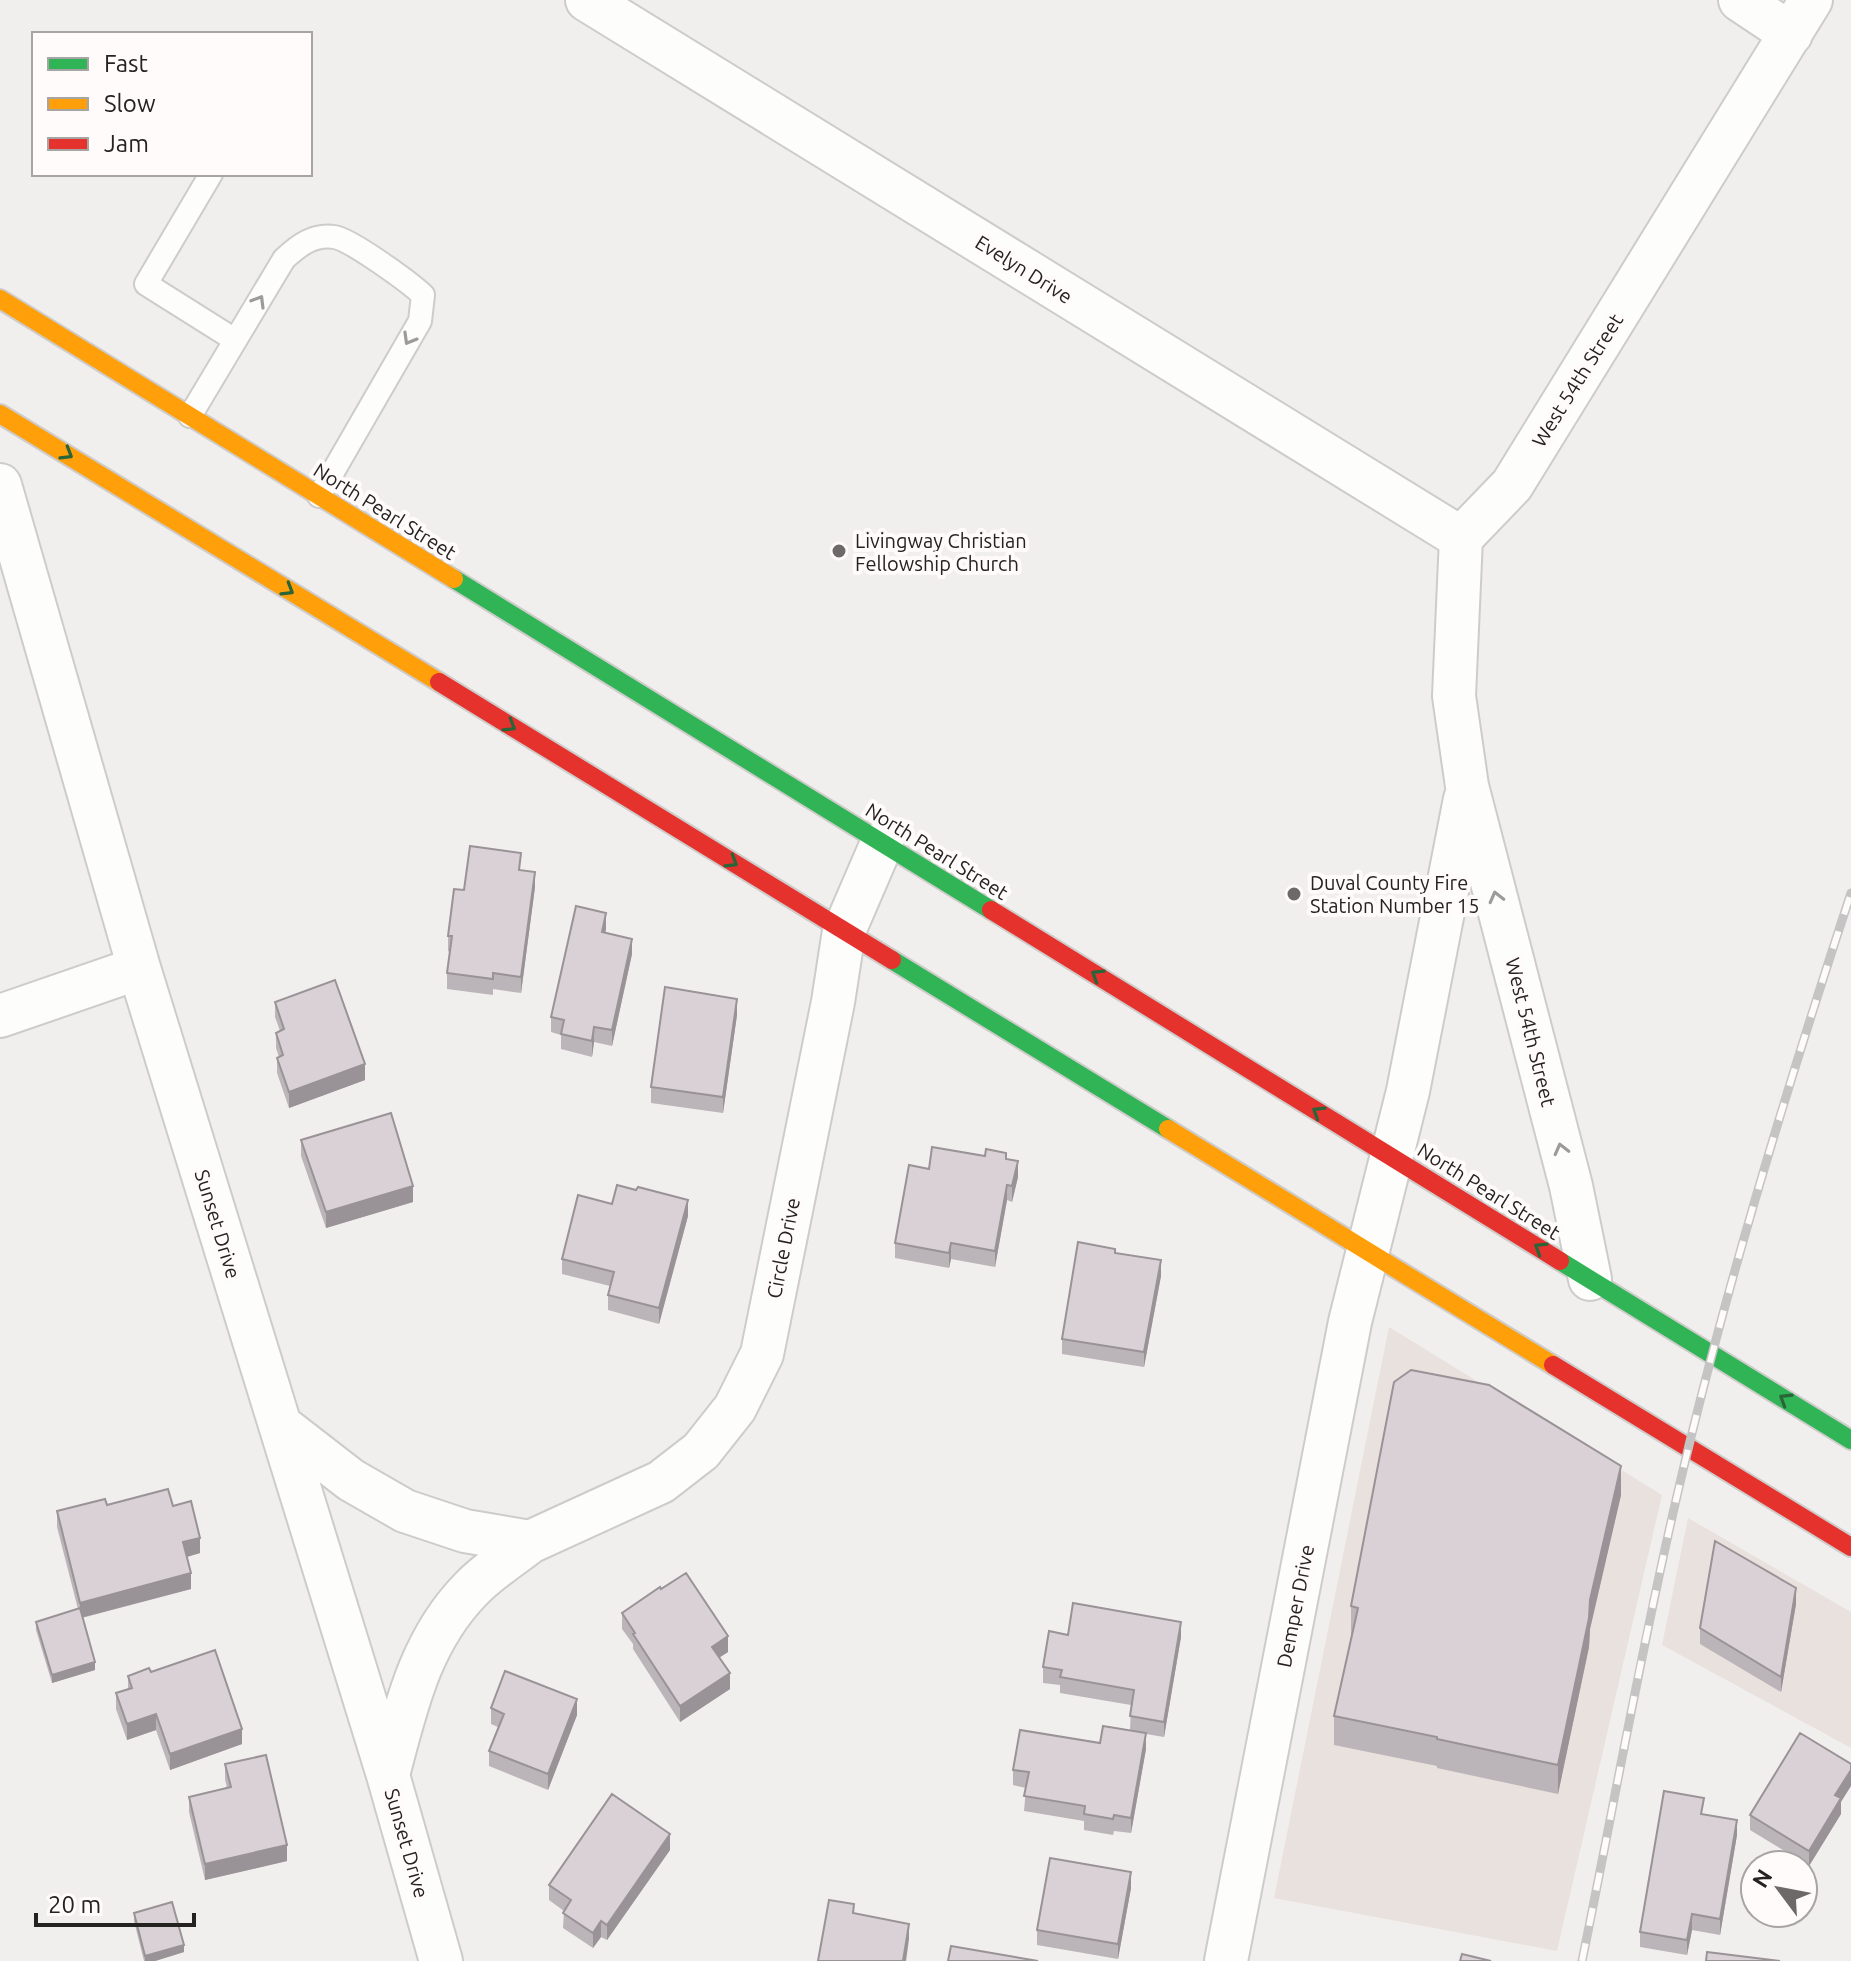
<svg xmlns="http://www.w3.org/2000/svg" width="1851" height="1961" viewBox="0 0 1851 1961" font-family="Ubuntu,sans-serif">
<rect width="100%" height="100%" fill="#f1efed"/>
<path fill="#e9e1dd" d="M1389 1327 1662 1495 1557 1951 1274 1898Z
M1688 1518 1851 1612V1748L1662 1645Z"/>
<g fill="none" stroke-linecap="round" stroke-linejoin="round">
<defs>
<path id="lane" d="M211 174 146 284 235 340
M190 416 284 259C298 246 313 234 334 237 350 239 409 282 423 295L420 321 319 496"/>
<path id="street" d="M587 0 1461 538
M1740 0 1791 34
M0 485 139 968 388 1775 441 1961
M0 1016 139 968
M1590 1279 1571 1186 1467 786 1454 696 1461 538 1512 485 1811 0
M280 1425 351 1480 405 1511 465 1531 530 1542 661 1482 701 1451 735 1408 762 1354 833 1002 844 931 882 843
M388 1775C406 1707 420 1641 471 1589 488 1571 511 1557 530 1542
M1226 1961 1350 1322 1408 1091 1465 799"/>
<path id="fast" d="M454 579 991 910
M892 960 1168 1129
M1560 1261 1851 1440"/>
<path id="slow" d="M0 299 454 579
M0 414 439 682
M1168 1129 1553 1365"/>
<path id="jam" d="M439 682 892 960
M991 910 1560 1261
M1553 1365 1851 1547"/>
</defs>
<use href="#lane" stroke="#cecccb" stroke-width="26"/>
<use href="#street" stroke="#cecccb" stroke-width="46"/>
<use href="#fast" stroke="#cecccb" stroke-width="22"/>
<use href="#slow" stroke="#cecccb" stroke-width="22"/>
<use href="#jam" stroke="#cecccb" stroke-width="22"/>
<use href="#lane" stroke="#fdfdfc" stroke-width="22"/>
<use href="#street" stroke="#fdfdfc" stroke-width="42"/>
<use href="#fast" stroke="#30b455" stroke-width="18"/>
<use href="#slow" stroke="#ff9f0a" stroke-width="18"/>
<use href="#jam" stroke="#e5322d" stroke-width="18"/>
<defs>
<path id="rail" d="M1582 1961C1612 1815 1638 1667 1671 1522 1719 1309 1783 1100 1851 893"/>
</defs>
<use href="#rail" stroke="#c5c4c4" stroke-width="9"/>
<use href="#rail" stroke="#fefbfa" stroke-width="6" stroke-dasharray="18" stroke-linecap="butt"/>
</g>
<path fill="#bbb4b8" d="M521 870 535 887 521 993 493 989V995L447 989V973L450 952 448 951V936L464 890Z
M606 929 605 933 632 954 612 1046 594 1042 592 1057 561 1049V1035L551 1032V1017Z
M275 1002 365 1080 289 1108 277 1073V1058L279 1057 276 1048V1033L280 1031 275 1017Z
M737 1015 723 1113 651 1103V1087Z
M301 1140 413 1202 326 1228 301 1156Z
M985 1156 1006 1159 1018 1177 1012 1202 1007 1200 995 1267 951 1259 949 1268 895 1258V1243L929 1169Z
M612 1204 688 1216 659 1324 608 1310V1295L610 1286 562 1274V1259Z
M1115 1253 1161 1276 1144 1367 1062 1354V1339Z
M1621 1495 1590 1629 1589 1647 1558 1794 1437 1768V1766L1334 1745V1716L1351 1636V1606Z
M107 1505 173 1506 200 1553 187 1557 191 1589 82 1618 95 1670 52 1683 36 1630V1622L78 1609 57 1527V1511Z
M1796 1604 1781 1692 1700 1644V1628Z
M622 1613 728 1652 719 1658 730 1689 680 1722 633 1649V1644L622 1629Z
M1068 1635 1181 1637 1164 1737 1146 1734V1749L1131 1833 1114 1831 1113 1835 1084 1830V1821L1024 1811 1026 1788 1013 1785V1770L1100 1743 1130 1731 1131 1705 1060 1693V1685L1043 1683V1667Z
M151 1672 242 1744 170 1770 156 1730 127 1740 116 1709V1693L128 1689V1676Z
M491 1708 577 1715 548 1790 489 1766V1751L498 1727 491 1724Z
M225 1764 287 1861 205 1880 189 1812V1797L227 1788 225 1779Z
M1841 1802V1814L1809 1866 1750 1830V1815Z
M1704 1814 1737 1835 1720 1935 1692 1930 1687 1955 1640 1947V1932Z
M670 1850 607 1940 601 1937 593 1948 563 1928 564 1911 549 1900V1885Z
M1131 1888 1118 1959 1037 1945V1930Z
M134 1913 184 1952 155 1961H144L134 1921Z"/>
<path fill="#999296" d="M535 872V887L521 993V977Z
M606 913V929L602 948V932Z
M632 939V954L612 1046V1030Z
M737 999V1015L723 1113V1097Z
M594 1027V1042L592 1057V1041Z
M365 1064V1080L289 1108V1092Z
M1018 1161V1177L1012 1202V1186Z
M1007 1185V1200L995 1267V1251Z
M413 1186V1202L326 1228V1212Z
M688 1200V1216L659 1324V1308Z
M951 1243V1259L949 1268V1253Z
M1161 1260V1276L1144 1367V1352Z
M1621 1466V1495L1590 1629 1589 1647 1558 1794V1765L1590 1600Z
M200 1538V1553L183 1558V1542Z
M191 1573V1589L80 1618V1603Z
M1796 1588V1604L1781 1692V1677Z
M1181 1622V1637L1164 1737V1722Z
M728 1636V1652L712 1662V1647Z
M95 1662V1670L52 1683V1675Z
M730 1673V1689L680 1722V1706Z
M577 1699V1715L548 1790V1774Z
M156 1714V1730L127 1740V1724Z
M242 1729V1744L170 1770V1754Z
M1146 1733V1749L1131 1833V1818Z
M1851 1770V1786L1841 1802V1814L1809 1866V1851L1835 1795Z
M1737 1820V1835L1720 1935V1919Z
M670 1834V1850L607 1940V1925Z
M287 1845V1861L205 1880V1864Z
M1131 1872V1888L1118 1959V1944Z
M1692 1914V1930L1687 1955V1940Z
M601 1921V1937L593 1948V1933Z
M909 1924V1939L906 1961H903Z
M184 1945V1952L155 1961H145V1956Z"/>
<path fill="#dad1d6" stroke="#999296" stroke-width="2" d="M470 846 521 853 519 870 535 872 521 977 493 973V979L447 973 452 936H448L454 889 464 890Z
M576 906 606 913 602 932 632 939 612 1030 594 1027 592 1041 561 1034 564 1020 551 1017Z
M335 980 365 1064 289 1092 277 1058 283 1055 276 1033 284 1029 275 1002Z
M665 987 737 999 723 1097 651 1087Z
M391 1113 413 1186 326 1212 301 1140Z
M932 1147 985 1156 986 1149 1006 1153V1159L1018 1161 1012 1186 1007 1185 995 1251 951 1243 949 1253 895 1243 909 1165 929 1169Z
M617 1185 636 1190 638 1187 688 1200 659 1308 608 1295 614 1272 562 1259 578 1195 612 1204Z
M1078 1242 1115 1249V1253L1161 1260 1144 1352 1062 1339Z
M1411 1370 1489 1385 1621 1466 1590 1600 1589 1618 1558 1765 1437 1739V1737L1334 1716 1358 1608 1351 1606 1394 1382Z
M168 1489 173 1506 191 1501 200 1538 183 1542 191 1573 80 1603 57 1511 105 1499 107 1505Z
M1715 1541 1796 1588 1781 1677 1700 1628Z
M686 1573 728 1636 712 1647 730 1673 680 1706 633 1634 635 1633 622 1613 660 1587 661 1589Z
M1073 1603 1181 1622 1164 1722 1130 1716 1134 1690 1060 1677 1062 1670 1043 1667 1049 1631 1068 1635Z
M80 1608 95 1662 52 1675 36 1622Z
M215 1650 242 1729 170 1754 156 1714 127 1724 116 1693 132 1688 128 1676 149 1668 151 1672Z
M505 1671 577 1699 548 1774 489 1751 504 1714 491 1708Z
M1103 1726 1146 1733 1131 1818 1114 1815 1113 1819 1084 1814 1085 1806 1024 1796 1029 1772 1013 1770 1020 1730 1100 1743Z
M1800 1733 1851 1764V1770L1835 1795 1841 1798 1809 1851 1750 1815Z
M266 1755 287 1845 205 1864 189 1797 231 1787 225 1764Z
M1664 1791 1704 1798 1701 1814 1737 1820 1720 1919 1692 1914 1687 1940 1640 1932Z
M612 1794 670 1834 607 1925 601 1921 593 1933 563 1913 571 1900 549 1885Z
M1050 1858 1131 1872 1118 1944 1037 1930Z
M829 1900 854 1904 853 1913 909 1924 903 1961H818Z
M172 1902 184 1945 145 1956 134 1913Z
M951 1946 1038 1961H948Z
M1707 1952 1780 1961H1706Z
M1462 1954 1491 1961H1460Z"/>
<defs><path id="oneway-chevron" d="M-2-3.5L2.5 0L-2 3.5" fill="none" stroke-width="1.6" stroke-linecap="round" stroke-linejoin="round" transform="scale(2)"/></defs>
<g stroke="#9c9b9a">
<use href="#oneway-chevron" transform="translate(259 301) rotate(-59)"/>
<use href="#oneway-chevron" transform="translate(409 339) rotate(120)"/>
<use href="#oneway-chevron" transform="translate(1496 897) rotate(-104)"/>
<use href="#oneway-chevron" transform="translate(1561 1149) rotate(-104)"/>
</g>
<g stroke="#2a6439">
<use href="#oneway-chevron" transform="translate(67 454) rotate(31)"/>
<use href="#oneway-chevron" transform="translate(288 590) rotate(31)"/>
<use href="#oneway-chevron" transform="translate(510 726) rotate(31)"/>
<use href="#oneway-chevron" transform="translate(732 862) rotate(31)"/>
<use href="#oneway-chevron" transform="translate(1097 975) rotate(-148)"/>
<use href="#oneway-chevron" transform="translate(1318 1112) rotate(-148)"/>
<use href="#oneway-chevron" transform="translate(1540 1248) rotate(-148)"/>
<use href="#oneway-chevron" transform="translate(1785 1399) rotate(-148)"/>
</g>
<g fill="#6c6a69" stroke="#fefbfa" stroke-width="3">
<circle cx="839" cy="551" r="8"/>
<circle cx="1294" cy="894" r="8"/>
</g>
<g text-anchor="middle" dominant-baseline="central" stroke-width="8" stroke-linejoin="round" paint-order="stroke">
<g font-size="20" fill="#252322" stroke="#fefbfa">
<text transform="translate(1024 269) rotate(32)">Evelyn Drive</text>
<text transform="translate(1577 380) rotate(-58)">West 54th Street</text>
<text transform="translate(385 511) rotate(32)">North Pearl Street</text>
<text transform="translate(937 851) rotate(32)">North Pearl Street</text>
<text transform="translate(1531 1032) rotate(76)">West 54th Street</text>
<text transform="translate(1489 1191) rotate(32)">North Pearl Street</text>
<text transform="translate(218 1224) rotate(73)">Sunset Drive</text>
<text transform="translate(783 1248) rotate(-79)">Circle Drive</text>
<text transform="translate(1295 1606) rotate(-79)">Demper Drive</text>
<text transform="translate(407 1843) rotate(74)">Sunset Drive</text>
</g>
<g font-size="20" fill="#252322" stroke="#fefbfa" text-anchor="start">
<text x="855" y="540">Livingway Christian<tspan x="855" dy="23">Fellowship Church</tspan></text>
<text x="1310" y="882">Duval County Fire<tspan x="1310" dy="23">Station Number 15</tspan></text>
</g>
</g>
<rect x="32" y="32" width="280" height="144" fill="#fefbfa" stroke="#a7a5a4" stroke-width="2"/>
<rect x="48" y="58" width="40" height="12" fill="#30b455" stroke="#a7a5a4" stroke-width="2"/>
<text x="104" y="72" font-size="24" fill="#252322">Fast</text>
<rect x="48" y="98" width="40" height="12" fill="#ff9f0a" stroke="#a7a5a4" stroke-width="2"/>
<text x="104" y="112" font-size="24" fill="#252322">Slow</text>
<rect x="48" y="138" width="40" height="12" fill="#e5322d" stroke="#a7a5a4" stroke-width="2"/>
<text x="104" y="152" font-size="24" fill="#252322">Jam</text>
<g transform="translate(1779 1889) rotate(302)"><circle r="38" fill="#fefbfa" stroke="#a7a5a4" stroke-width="2"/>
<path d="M0-6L14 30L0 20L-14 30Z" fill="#6c6a69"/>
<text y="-12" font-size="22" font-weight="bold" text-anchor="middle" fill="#252322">N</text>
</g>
<path d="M36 1913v12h158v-12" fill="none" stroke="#252322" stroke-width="4"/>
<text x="48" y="1913" font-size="24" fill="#252322" stroke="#fefbfa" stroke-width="6" paint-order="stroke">20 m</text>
</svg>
